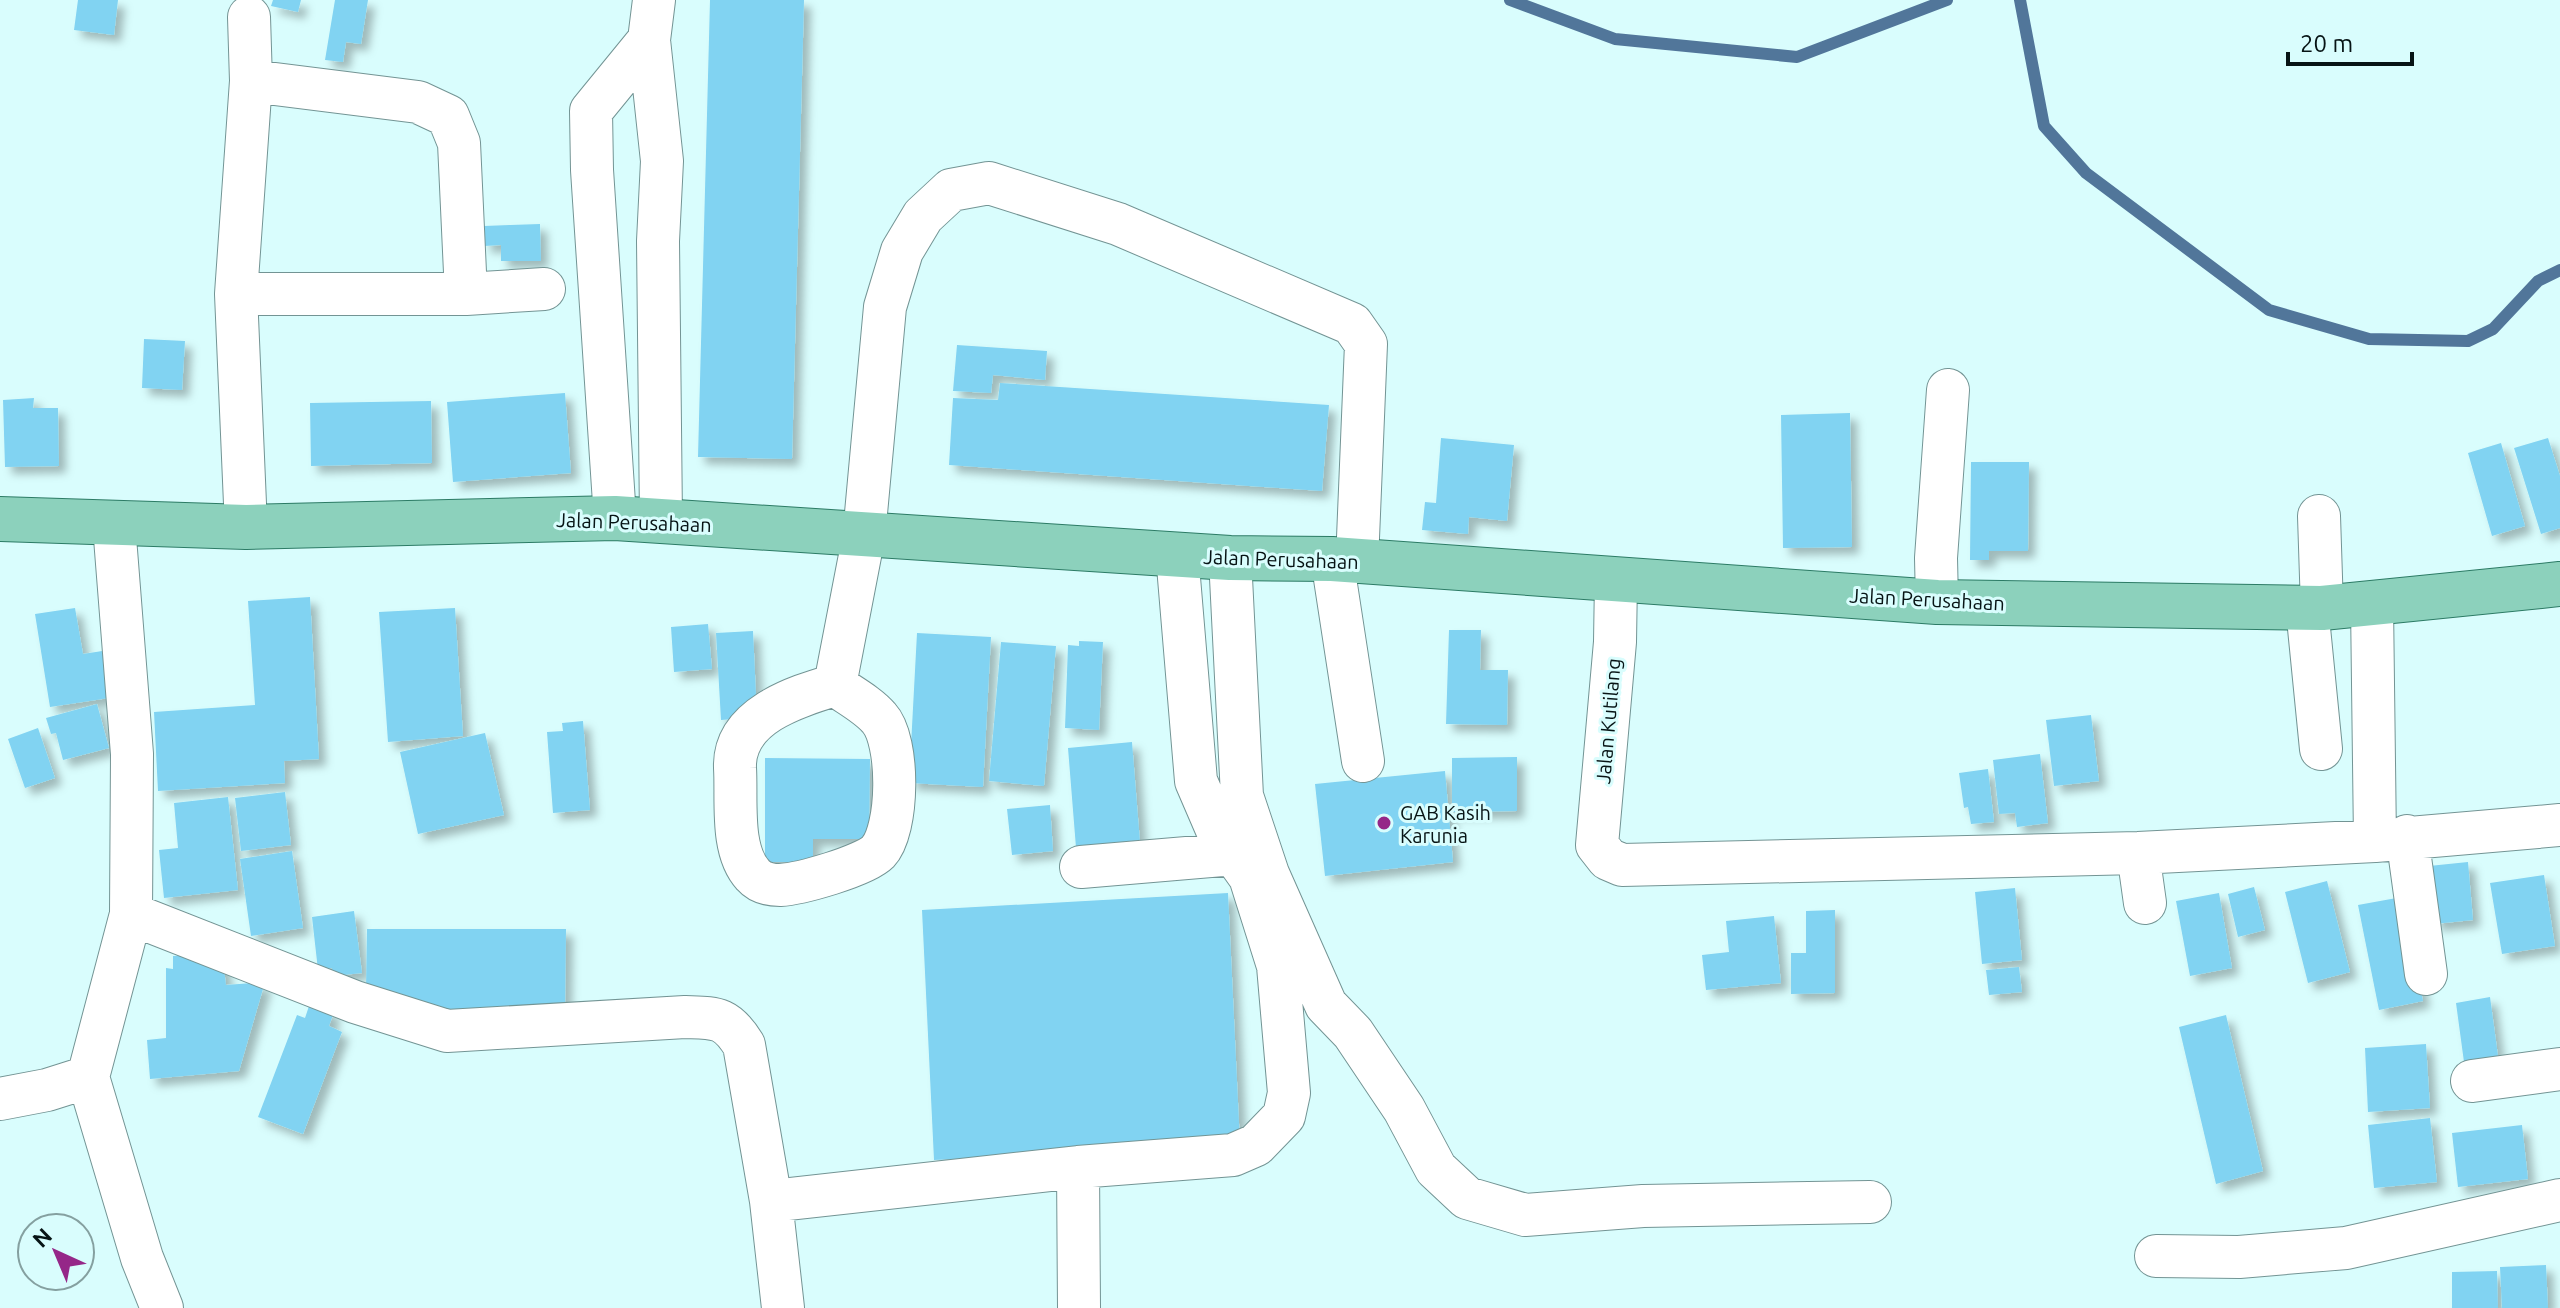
<svg xmlns="http://www.w3.org/2000/svg" width="2560" height="1308" viewBox="0 0 2560 1308" font-family="Ubuntu,sans-serif">
<defs>
<filter id="shadow"><feDropShadow dx="7" dy="7" stdDeviation="4" flood-color="#0004"/></filter>
</defs>
<rect width="100%" height="100%" fill="#d9fdfd"/>
<g fill="none" stroke-linecap="round" stroke-linejoin="round">
<path stroke="#51769a" stroke-width="12" d="M1510 0 1615 39 1797 57 1947 0
M2020 0 2044 126 2086 173 2269 310 2369 339 2468 341 2493 329 2538 281 2560 270"/>
</g>
<path fill="#81d3f2" filter="url(#shadow)" d="M78 0H118L114 35 74 30Z
M273 0H301L298 12 271 6Z
M335 0H368L361 44 346 42 343 62 325 60Z
M710 0H804L792 459 698 457Z
M540 224 541 261H501V245L484 246V226Z
M144 339 185 341 182 390 142 388Z
M957 345 1047 351 1045 380 993 375 991 393 953 391Z
M1000 383 1329 405 1322 491 949 465 953 398 998 400Z
M565 393 571 473 453 482 447 402Z
M34 398 33 408H58L59 466 5 467 3 400Z
M431 401 432 463 311 466 310 403Z
M1850 413 1852 547 1783 548 1781 415Z
M1441 438 1514 445 1507 521 1469 517 1468 534 1422 530 1425 502 1436 503Z
M2548 438 2560 476V528L2541 534 2514 448Z
M2501 443 2525 526 2492 536 2468 453Z
M1971 462H2029L2028 551H1989V560H1970Z
M310 597 319 759 284 761 285 783 158 791 154 712 255 705 248 601Z
M75 608 83 654 115 649 122 696 50 707 35 614Z
M455 608 463 736 388 742 379 612Z
M708 624 712 669 674 672 671 627Z
M1449 630H1481L1480 670H1508L1507 725 1446 724Z
M753 631 757 717 721 720 716 633Z
M917 633 991 637 983 787 909 783Z
M1079 641 1103 642 1099 730 1065 728 1068 645 1079 646Z
M1001 642 1056 646 1044 786 989 781Z
M97 704 109 748 63 760 56 733 51 734 46 718Z
M2091 715 2099 781 2054 786 2046 720Z
M583 721 590 810 553 813 547 732 563 731 562 723Z
M38 728 55 778 25 788 8 739Z
M485 733 504 815 418 834 400 752Z
M1132 742 1141 855 1077 860 1068 748Z
M2040 754 2048 823 2017 827 2015 813 1999 814 1993 760Z
M1517 757V811L1452 812V758Z
M765 758 870 759 869 839H813V862H765Z
M1988 769 1994 822 1971 824 1968 807 1964 808 1959 773Z
M1445 771 1453 862 1325 876 1315 784Z
M285 792 291 845 241 851 235 798Z
M228 797 238 890 164 898 159 850 178 848 174 803Z
M1050 805 1053 851 1012 855 1007 809Z
M292 851 303 928 251 936 240 859Z
M2468 862 2473 920 2434 924 2429 866Z
M2544 875 2555 946 2502 954 2490 883Z
M2327 881 2350 972 2308 983 2285 892Z
M2254 887 2265 930 2238 937 2228 894Z
M2015 888 2022 960 1982 964 1975 892Z
M1228 893 1240 1144 934 1160 922 910Z
M2219 893 2232 968 2190 976 2176 901Z
M2402 897 2423 1001 2379 1010 2358 905Z
M1835 910V993L1791 994V953H1806V911Z
M354 911 362 973 333 976 332 968 318 970 312 917Z
M1774 916 1781 983 1706 990 1702 955 1729 952 1726 921Z
M367 929H566L565 1008 436 1011 366 991Z
M222 954 226 985 265 982 239 1071 150 1079 147 1040 166 1038V968L173 969V956Z
M2019 967 2022 992 1989 995 1986 970Z
M2490 997 2498 1056 2464 1062 2456 1003Z
M310 1003 334 1012 329 1026 342 1032 303 1134 258 1117 297 1015 305 1018Z
M2226 1015 2263 1171 2216 1184 2179 1027Z
M2426 1044 2430 1108 2368 1112 2365 1048Z
M2430 1118 2437 1182 2374 1188 2368 1125Z
M2522 1125 2528 1179 2458 1187 2452 1133Z
M2546 1265 2548 1308H2502L2500 1267Z
M2497 1271 2498 1308H2452V1272Z"/>
<g fill="none" stroke-linecap="round" stroke-linejoin="round">
<defs>
<path id="minor" d="M654 0 649 40 662 161 658 241 661 520
M251 81 418 102 448 116 459 143 466 294
M236 294H466L544 289
M2319 516 2322 608
M615 518 592 170 591 111 649 40
M246 527 236 294 251 81 249 17
M1230 558 1242 796 1268 874 1326 1005 1353 1033 1404 1109 1436 1169 1467 1198 1525 1215 1643 1206 1870 1202
M1332 559 1363 761
M1616 580 1615 642 1597 845 1608 859 1622 865 2138 853 2375 841 2560 825
M1937 602 1936 558 1948 390
M2372 604 2375 841
M2307 608 2321 749
M835 685 864 535 885 307 902 251 923 216 951 190 989 183 1118 224 1352 324 1366 344 1357 562
M835 685C849 695 868 705 879 718 900 741 899 830 878 852 864 866 800 884 780 885 770 885 760 883 753 875 730 850 737 800 735 768 733 716 795 697 835 685Z
M2407 836 2426 974
M2138 853 2145 903
M1081 867 1234 854
M131 914 355 1002 447 1031 685 1017C716 1018 726 1016 744 1045L771 1201 783 1308
M88 1077 142 1258 162 1308
M2472 1081 2560 1069
M0 1099 47 1090 88 1077 131 914 132 754 114 525
M1078 1167 1079 1308
M771 1201 1078 1167 1233 1155 1256 1145 1284 1116 1289 1093 1278 966 1250 877 1218 832 1196 781 1177 554
M2156 1256 2239 1257 2346 1248 2560 1200"/>
<path id="major" d="M0 519 246 527 615 518 1230 558 1332 559 1937 602 2322 608 2560 584"/>
</defs>
<use href="#minor" stroke="#739494" stroke-width="44"/>
<use href="#major" stroke="#2c7b65" stroke-width="46"/>
<use href="#minor" stroke="#fff" stroke-width="42"/>
<use href="#major" stroke="#8cd1bc" stroke-width="44"/>
</g>
<circle fill="#952788" stroke="#d9fdfd" stroke-width="3" cx="1384" cy="823" r="8"/>
<g text-anchor="middle" dominant-baseline="central" stroke-width="6" stroke-linejoin="round" paint-order="stroke">
<g font-size="20" fill="#071415" stroke="#d9fdfd">
<text transform="translate(634 522) rotate(2)">Jalan Perusahaan</text>
<text transform="translate(1281 559) rotate(2)">Jalan Perusahaan</text>
<text transform="translate(1927 599) rotate(3)">Jalan Perusahaan</text>
<text transform="translate(1608 721) rotate(-85)">Jalan Kutilang</text>
</g>
<g font-size="20" fill="#071415" stroke="#d9fdfd" text-anchor="start">
<text x="1400" y="812">GAB Kasih<tspan x="1400" dy="23">Karunia</tspan></text>
</g>
</g>
<g transform="translate(56 1252) rotate(316)"><circle r="38" fill="#d9fdfd" stroke="#85a0a0" stroke-width="2"/>
<path d="M0-6L14 30L0 20L-14 30Z" fill="#952788"/>
<text y="-12" font-size="22" font-weight="bold" text-anchor="middle" fill="#071415">N</text>
</g>
<path d="M2288 52v12h124v-12" fill="none" stroke="#071415" stroke-width="4"/>
<text x="2300" y="52" font-size="24" fill="#071415" stroke="#d9fdfd" stroke-width="6" paint-order="stroke">20 m</text>
</svg>
